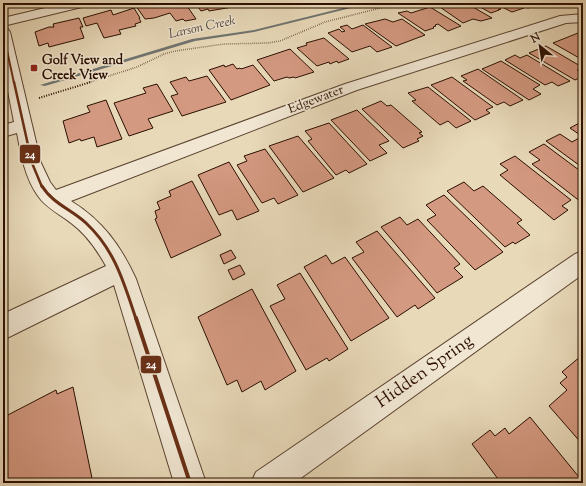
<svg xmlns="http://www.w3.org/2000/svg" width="586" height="486" viewBox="0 0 586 486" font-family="'Sorts Mill Goudy',serif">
<rect width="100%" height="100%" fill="#e8d9b9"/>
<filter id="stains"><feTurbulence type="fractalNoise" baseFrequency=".005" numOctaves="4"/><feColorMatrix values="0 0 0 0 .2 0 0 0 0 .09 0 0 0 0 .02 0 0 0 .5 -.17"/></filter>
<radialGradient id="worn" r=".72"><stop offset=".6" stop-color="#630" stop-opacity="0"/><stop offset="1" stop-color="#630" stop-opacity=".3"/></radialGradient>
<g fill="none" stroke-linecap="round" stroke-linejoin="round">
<path fill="#6f7470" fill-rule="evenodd" d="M363 3H371L254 32 195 41 45 86 40 85 192 39 254 30Z"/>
</g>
<path fill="#d49981" stroke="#2b0f00" d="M143 3H185L196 19 185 21 183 19 176 21 170 13 154 18 145 19 136 6Z
M195 3H242L244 5 209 11 208 9 201 11Z
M443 3H466L492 18 481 21 473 19 463 23 437 5Z
M473 3H514L524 8 512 12 500 6 498 7 501 9 498 10H499L491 13Z
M518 3H538L539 4 528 8Z
M430 7 461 26 448 31 438 24 435 25 436 26 433 27 434 28 425 31 398 13 407 11 411 13Z
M134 8 140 18H139L141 22 135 24 136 26 119 30 121 34 104 38 97 23 86 26 83 18 111 10 113 15Z
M79 18 83 27H80L84 38 49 47 48 43 39 46 35 32 49 27H54L53 24Z
M385 19 393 22 402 19 425 35 396 46 365 24Z
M347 25 352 29 363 25 392 47 377 52 370 46 352 52 328 33 339 29 342 32 345 31 340 27Z
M578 33 583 35V58L581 59 553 43Z
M324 38 349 59 338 63 337 61 330 64 329 62 317 66 297 48 307 45 306 43Z
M546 46 582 67 577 70 583 73V76L575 80 529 53Z
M290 49 314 72 295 78 294 77 289 78 287 77 274 81 257 60Z
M515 55 520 58 527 55 570 81 558 86 552 82 545 85 505 60Z
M501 61 540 85 533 89 541 94 529 100 482 69Z
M233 64 237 69 240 68 241 69 253 65 270 85 231 100 209 70 224 65 225 67Z
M478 69 523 100 510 106 504 102 497 105 463 81 467 80 461 76Z
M207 76 226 102 182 116 171 96 178 94 170 82 186 77 189 81Z
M452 77 493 107 486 110 490 113 475 120 431 85Z
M157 84 173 111 148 119 153 128 129 136 114 103 146 93 143 88Z
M428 87 471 121 456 128 448 121 440 125 412 101 416 100 408 93Z
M106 100 122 139 97 147 94 137 81 141 80 139 69 143 63 121 90 112 87 106Z
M381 101 387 106 391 105 422 132 419 133 423 136 417 139 419 141 403 148 362 109Z
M357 110 389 141 379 145 387 153 370 161 331 120Z
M583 121V137L570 128Z
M329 123 367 164 349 173 346 170 336 175 308 141 312 139 305 131Z
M560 134 572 142 579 138 583 141V168L546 141Z
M298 136 334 178 303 192 269 146Z
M544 144 583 173V201L581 202 532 164 540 160 529 152Z
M265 149 298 195 278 204 274 198 262 203 237 165 247 161 244 156Z
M515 156 571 200 562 206 568 210 554 220 500 175 508 170 500 164Z
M229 162 259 211 237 220 232 210 219 215 198 175Z
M192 181 221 235 171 258 155 219 157 218 155 211 160 209 157 202 171 196 169 191Z
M464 182 474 191 483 186 522 220 517 223 530 235 515 244 513 242 505 247 447 191Z
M444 195 503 252 475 270 427 220 436 215 426 205Z
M400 217 407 225 418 219 460 264 454 268 463 277 437 293 381 227Z
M377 231 435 298 418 309 415 305 397 317 352 258 364 252 356 242Z
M231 250 236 258 224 264 220 255Z
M326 255 332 264 345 257 389 318 351 341 304 267Z
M240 265 245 274 233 280 228 270Z
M300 273 348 349 329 361 327 358 306 370 270 306 285 299 277 285Z
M252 289 296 371 265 390 261 381 242 392 237 380 227 385 198 317Z
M581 356 583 358V445L549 406 567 390 560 383 567 377 562 372Z
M73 387 93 483H3V423L5 422 4 417 56 390 57 394Z
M530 417 583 482V483H501L472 444 490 430 495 436 505 428 509 434Z"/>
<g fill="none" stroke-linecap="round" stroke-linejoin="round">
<defs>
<path id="minor" d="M66 3H88L86 6 3 26V18Z
M583 14V22L566 23 357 90 71 201C102 220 121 246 136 279L206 483H174L114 285 3 340V314L106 266C97 250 86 234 71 223 60 214 46 208 38 196 25 178 21 155 17 133L3 137V125L14 122 3 66V28L8 29 10 32 41 163 50 182 56 190 345 84 560 16Z
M583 251V274L294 483H251L256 472 575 254Z"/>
</defs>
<use href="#minor" stroke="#5a422e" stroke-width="2"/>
<path stroke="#2b0f00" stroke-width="1.5" stroke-dasharray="0.5 1.5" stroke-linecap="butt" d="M87 83 137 67 164 54 175 51 224 44 268 43 280 41 325 22 400 3"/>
<path stroke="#2b0f00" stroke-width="2" stroke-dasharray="1 1.5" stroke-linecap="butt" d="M39 98 91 82"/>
<use href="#minor" fill="#f0e6d2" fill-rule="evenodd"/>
<defs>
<path id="bus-1-far3" d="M3 32 14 83"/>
<path id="bus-1-far2" d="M14 82 32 163 42 187"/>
<path id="bus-1-far1" d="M42 186C52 203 72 210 86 223 115 250 124 283 136 319"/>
<path id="bus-1" d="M136 318 190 483"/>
</defs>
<use href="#bus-1-far3" stroke="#f0e6d2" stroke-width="4"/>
<use href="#bus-1-far2" stroke="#f0e6d2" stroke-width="5"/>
<use href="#bus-1-far1" stroke="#f0e6d2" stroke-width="6"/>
<use href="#bus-1" stroke="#f0e6d2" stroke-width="7"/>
<use href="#bus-1-far3" stroke="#693016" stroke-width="2"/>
<use href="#bus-1-far2" stroke="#693016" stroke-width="2.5"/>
<use href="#bus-1-far1" stroke="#693016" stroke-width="3"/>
<use href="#bus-1" stroke="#693016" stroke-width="4"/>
</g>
<rect fill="#8f2418" stroke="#f0e6d2" stroke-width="1.5" x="30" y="64" width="8" height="8" rx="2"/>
<g text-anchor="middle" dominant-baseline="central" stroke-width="3" stroke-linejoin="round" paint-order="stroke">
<g font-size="13" font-style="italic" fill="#534a41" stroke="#f0e6d2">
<text transform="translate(202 28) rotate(-12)">Larson Creek</text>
</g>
<g font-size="13" font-weight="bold" fill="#2b0f00" stroke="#f0e6d2" text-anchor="start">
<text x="42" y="61">Golf View and<tspan x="42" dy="15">Creek View</tspan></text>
</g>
<g font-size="13" fill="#2b0f00" stroke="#f0e6d2">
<text transform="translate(316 100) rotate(-21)">Edgewater</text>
</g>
<g font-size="18" fill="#2b0f00" stroke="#f0e6d2">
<text transform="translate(425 372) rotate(-35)">Hidden Spring</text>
</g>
</g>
<g stroke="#f0e6d2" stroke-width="1.5">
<rect x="19" y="144" width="22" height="20" rx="4" fill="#693016"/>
<rect x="140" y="355" width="22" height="19" rx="4" fill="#693016"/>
</g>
<g font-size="11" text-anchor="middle" font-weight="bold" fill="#fff">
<text x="30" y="158">24</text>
<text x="151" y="368">24</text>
</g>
<rect width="586" height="486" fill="none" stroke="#e8d9b9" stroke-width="16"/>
<rect x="4" y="4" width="578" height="478" fill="none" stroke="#2b0f00" stroke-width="2"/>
<rect x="8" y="8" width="570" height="470" fill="none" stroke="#2b0f00"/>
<g transform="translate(540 46) rotate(330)" stroke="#f0e6d2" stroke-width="3" paint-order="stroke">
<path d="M0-3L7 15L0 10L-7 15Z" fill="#2b0f00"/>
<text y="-6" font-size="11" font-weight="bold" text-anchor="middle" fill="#2b0f00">N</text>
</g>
<rect width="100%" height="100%" filter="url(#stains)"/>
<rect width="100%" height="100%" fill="url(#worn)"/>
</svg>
